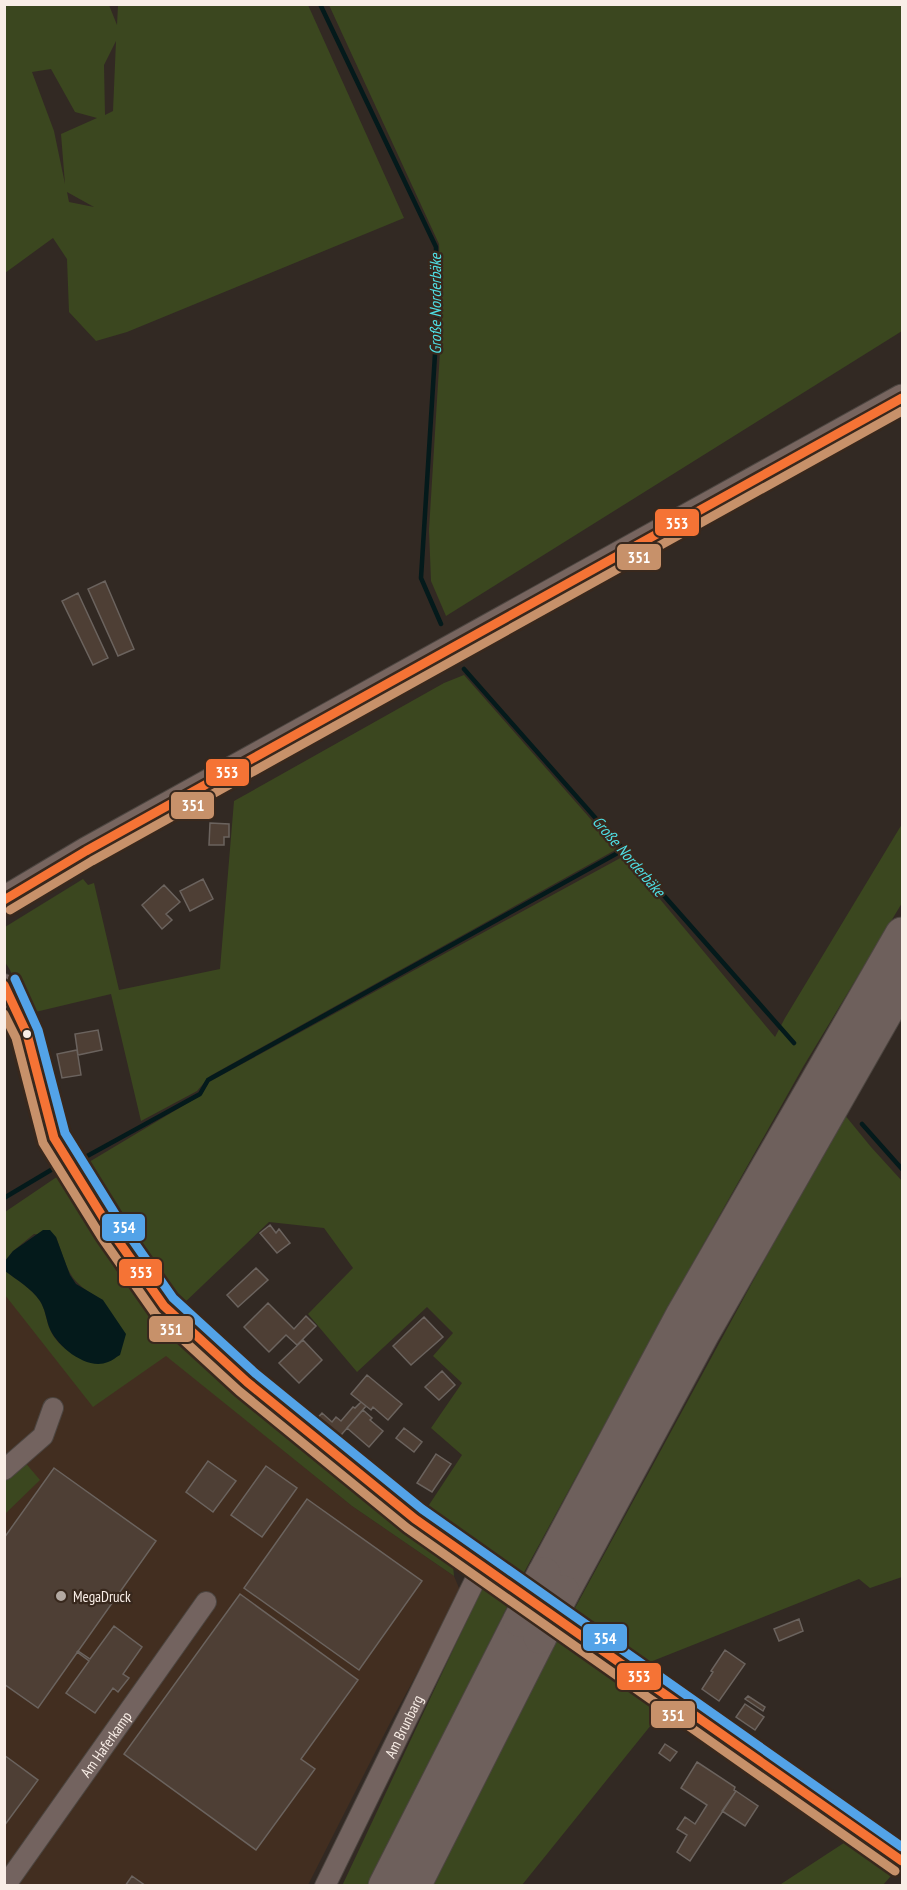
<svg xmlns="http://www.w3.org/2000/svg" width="907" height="1890" viewBox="0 0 907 1890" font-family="'PT Sans Narrow',sans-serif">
<rect width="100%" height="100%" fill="#322923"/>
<path fill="#422e20" d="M4 1294 166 1355 352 1506 454 1576 461 1593 391 1721 308 1885H5Z"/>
<path fill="#3b471f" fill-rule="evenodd" d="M5 4 109 5 117 25 118 5H308L404 218 127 332 96 341 69 312 67 259 53 238 5 273ZM116 41 113 111 105 115 104 65ZM51 69 75 112 97 118 61 134 65 184 54 131 32 72ZM67 192 94 207 69 202Z
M329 5H902V331L446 616 431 581 429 530 442 319 439 244Z
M464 675 617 849 210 1076 197 1091 141 1121 111 994 27 1014 10 970 5 962V927L83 879 88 885 94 883 119 990 220 969 234 801 444 683Z
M902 824V903L803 1067 681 1284 521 1578 480 1548 423 1514 462 1455 431 1428 462 1383 433 1356 453 1333 427 1307 357 1372 308 1314 353 1268 324 1228 269 1222 181 1306 125 1237 81 1171 89 1162 201 1095 209 1082 624 856 775 1037 785 1018Z
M844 1114 871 1147 902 1181V1577L870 1588 859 1579 640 1666 629 1681 664 1709 522 1885 430 1886 561 1633 598 1656 569 1619Z
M67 1170 108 1246 187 1340 452 1556 454 1576 352 1506 166 1356 93 1407 5 1295V1271C17 1280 31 1288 40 1301 45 1309 46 1318 49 1327 56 1346 73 1355 90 1362L103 1300C67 1281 69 1272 56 1237L34 1234 13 1251 5 1261V1212Z
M23 1460 40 1480 5 1514V1478Z
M484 1584 511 1599 370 1885 342 1886Z
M853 1837 897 1869 883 1885 778 1886Z"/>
<path fill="#041a1b" d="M43 1230H50L56 1237 70 1275 76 1284 103 1300 126 1334 120 1355C116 1357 112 1361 108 1362 87 1371 56 1346 49 1327 46 1318 45 1309 40 1301 31 1288 17 1280 5 1271V1261L13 1251Z"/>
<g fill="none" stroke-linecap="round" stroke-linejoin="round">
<path stroke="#041a1b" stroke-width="4.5" d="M320 4 436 247 437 322 421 578 441 624
M464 669 794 1043
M862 1124 902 1169
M80 1160 200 1094 208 1080 623 850
M4 1198 56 1167"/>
</g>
<path fill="#4e3f35" stroke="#6b635e" stroke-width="1.5" d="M105 581 134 649 118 656 88 589Z
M78 593 108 658 93 665 62 601Z
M210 823 229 824V837H224V845H209Z
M203 879 213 899 190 911 180 891Z
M164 885 180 902 166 914 172 920 162 929 142 905Z
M98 1030 102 1050 78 1055 75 1034Z
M77 1050 81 1075 62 1078 57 1054Z
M270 1225 276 1233 279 1229 290 1243 277 1253 260 1233Z
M256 1268 268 1280 238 1307 227 1295Z
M268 1303 294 1329 306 1316 316 1326 297 1345 286 1335 269 1352 244 1327Z
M424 1317 443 1337 411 1365 393 1346Z
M303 1340 322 1360 299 1383 279 1363Z
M442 1371 455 1385 439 1400 425 1387Z
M367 1375 402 1404 388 1420 373 1407 371 1410 351 1394Z
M361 1402 366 1406 336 1441 314 1422 322 1413 332 1422 336 1417 341 1421 353 1407 355 1408Z
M363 1410 372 1418 370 1420 383 1431 369 1447 347 1428Z
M404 1428 422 1442 414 1452 396 1438Z
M436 1454 451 1464 432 1492 417 1483Z
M208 1461 236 1481 213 1512 186 1492Z
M266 1466 297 1488 262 1537 231 1515Z
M54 1468 156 1541 38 1708 4 1684V1538Z
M307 1499 422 1581 359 1670 244 1588Z
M240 1594 358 1680 301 1759 315 1769 256 1850 124 1754Z
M799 1619 803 1631 779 1641 774 1629Z
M114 1626 142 1647 123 1674 129 1678 118 1692 113 1688 95 1713 66 1693 89 1661 77 1652 78 1651 90 1659Z
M725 1650 745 1664 719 1701 702 1689 713 1672 711 1671Z
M748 1696 765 1707 763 1711 745 1699Z
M745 1704 764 1717 755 1730 736 1717Z
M665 1744 677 1752 670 1761 659 1753Z
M4 1755 38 1780 4 1826Z
M697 1762 735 1787 734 1790 736 1791 690 1861 677 1852 687 1835 677 1829 685 1817 695 1824 707 1805 681 1788Z
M736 1791 758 1806 745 1826 722 1811Z
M132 1876 146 1886H125Z"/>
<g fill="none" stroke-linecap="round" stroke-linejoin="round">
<defs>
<g id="street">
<path d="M4 984 27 1034 54 1138 112 1232 164 1306 247 1382 415 1519 564 1622 618 1663 902 1861"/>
<path d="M4 1470 43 1436 53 1408"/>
<path id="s1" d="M5 1886 206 1602"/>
<path id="s2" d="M325 1886 482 1566"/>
</g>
<path id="secondary" d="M4 900 86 851 902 398"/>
<path id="highway" d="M544 1574 682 1316 902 934
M563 1592 704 1331 902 984
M385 1886 520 1620
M414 1886 540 1637"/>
</defs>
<use href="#street" stroke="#4c4540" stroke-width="22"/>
<use href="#secondary" stroke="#4c4540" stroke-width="29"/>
<use href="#highway" stroke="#4c4540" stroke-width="35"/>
<use href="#street" stroke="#73635f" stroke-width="20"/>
<use href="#secondary" stroke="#77655f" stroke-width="27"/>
<use href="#highway" stroke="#6e605c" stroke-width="33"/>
<defs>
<path id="highway-bridge" d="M520 1620 544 1574
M540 1637 563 1592"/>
</defs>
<use href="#highway-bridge" stroke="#4c4540" stroke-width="35" stroke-linecap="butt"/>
<use href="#highway-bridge" stroke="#6e605c" stroke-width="33"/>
<defs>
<path id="bus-1" d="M4 900 86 851 902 398
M4 985 27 1034 54 1138 112 1232 164 1306 247 1382 415 1519 902 1861"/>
<path id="bus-2" d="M10 910 92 861 902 411
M4 1014 16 1038 43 1143 102 1238 156 1315 239 1391 407 1528 895 1871"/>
<path id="bus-3" d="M15 979 38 1030 65 1133 122 1225 173 1298 255 1373 422 1509 902 1847"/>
</defs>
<use href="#bus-1" stroke="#38281d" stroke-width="14"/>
<use href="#bus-2" stroke="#38281d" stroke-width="14"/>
<use href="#bus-3" stroke="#38281d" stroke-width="14"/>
<use href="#bus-1" stroke="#f57335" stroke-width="9"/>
<use href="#bus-2" stroke="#c7916a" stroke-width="9"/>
<use href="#bus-3" stroke="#53a3e8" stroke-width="9"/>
</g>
<circle fill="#f9eee7" stroke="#38281d" stroke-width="2" cx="27" cy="1034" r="5"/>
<circle fill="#b3a9a2" stroke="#38281d" stroke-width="2" cx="61" cy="1596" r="6"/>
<g text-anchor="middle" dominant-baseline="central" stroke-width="4.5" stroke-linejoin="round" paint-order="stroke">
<g font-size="15" fill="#f9eee7" stroke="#38281d" text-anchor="start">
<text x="73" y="1596">MegaDruck</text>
</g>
<g font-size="15" fill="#f9eee7" stroke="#38281d">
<text stroke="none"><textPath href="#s2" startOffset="178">Am Brunbarg</textPath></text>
<text stroke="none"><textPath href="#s1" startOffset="174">Am Haferkamp</textPath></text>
</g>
<g font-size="16" font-style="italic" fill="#4fdee3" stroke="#38281d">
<text transform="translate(435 304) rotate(-90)">Große Norderbäke</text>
<text transform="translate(629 856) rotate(49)">Große Norderbäke</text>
</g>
</g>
<g stroke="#38281d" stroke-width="2">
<rect x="654" y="508" width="46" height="29" rx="6" fill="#f57335"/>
<rect x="616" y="543" width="46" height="28" rx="6" fill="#c7916a"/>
<rect x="205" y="758" width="45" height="29" rx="6" fill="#f57335"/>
<rect x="170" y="791" width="45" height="29" rx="6" fill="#c7916a"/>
<rect x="101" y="1213" width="45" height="29" rx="6" fill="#53a3e8"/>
<rect x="118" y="1258" width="45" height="29" rx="6" fill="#f57335"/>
<rect x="148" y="1315" width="46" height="28" rx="6" fill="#c7916a"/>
<rect x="582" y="1623" width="46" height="29" rx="6" fill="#53a3e8"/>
<rect x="616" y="1662" width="46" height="29" rx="6" fill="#f57335"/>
<rect x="650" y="1700" width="46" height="29" rx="6" fill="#c7916a"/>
</g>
<g font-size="16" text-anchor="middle" font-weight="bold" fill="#fff">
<text x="677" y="529">353</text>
<text x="639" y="563">351</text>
<text x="227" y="778">353</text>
<text x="193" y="811">351</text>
<text x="124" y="1233">354</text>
<text x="141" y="1278">353</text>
<text x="171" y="1335">351</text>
<text x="605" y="1644">354</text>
<text x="639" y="1682">353</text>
<text x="673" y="1721">351</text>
</g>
<rect width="907" height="1890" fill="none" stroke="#f9eee7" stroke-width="12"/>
</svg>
